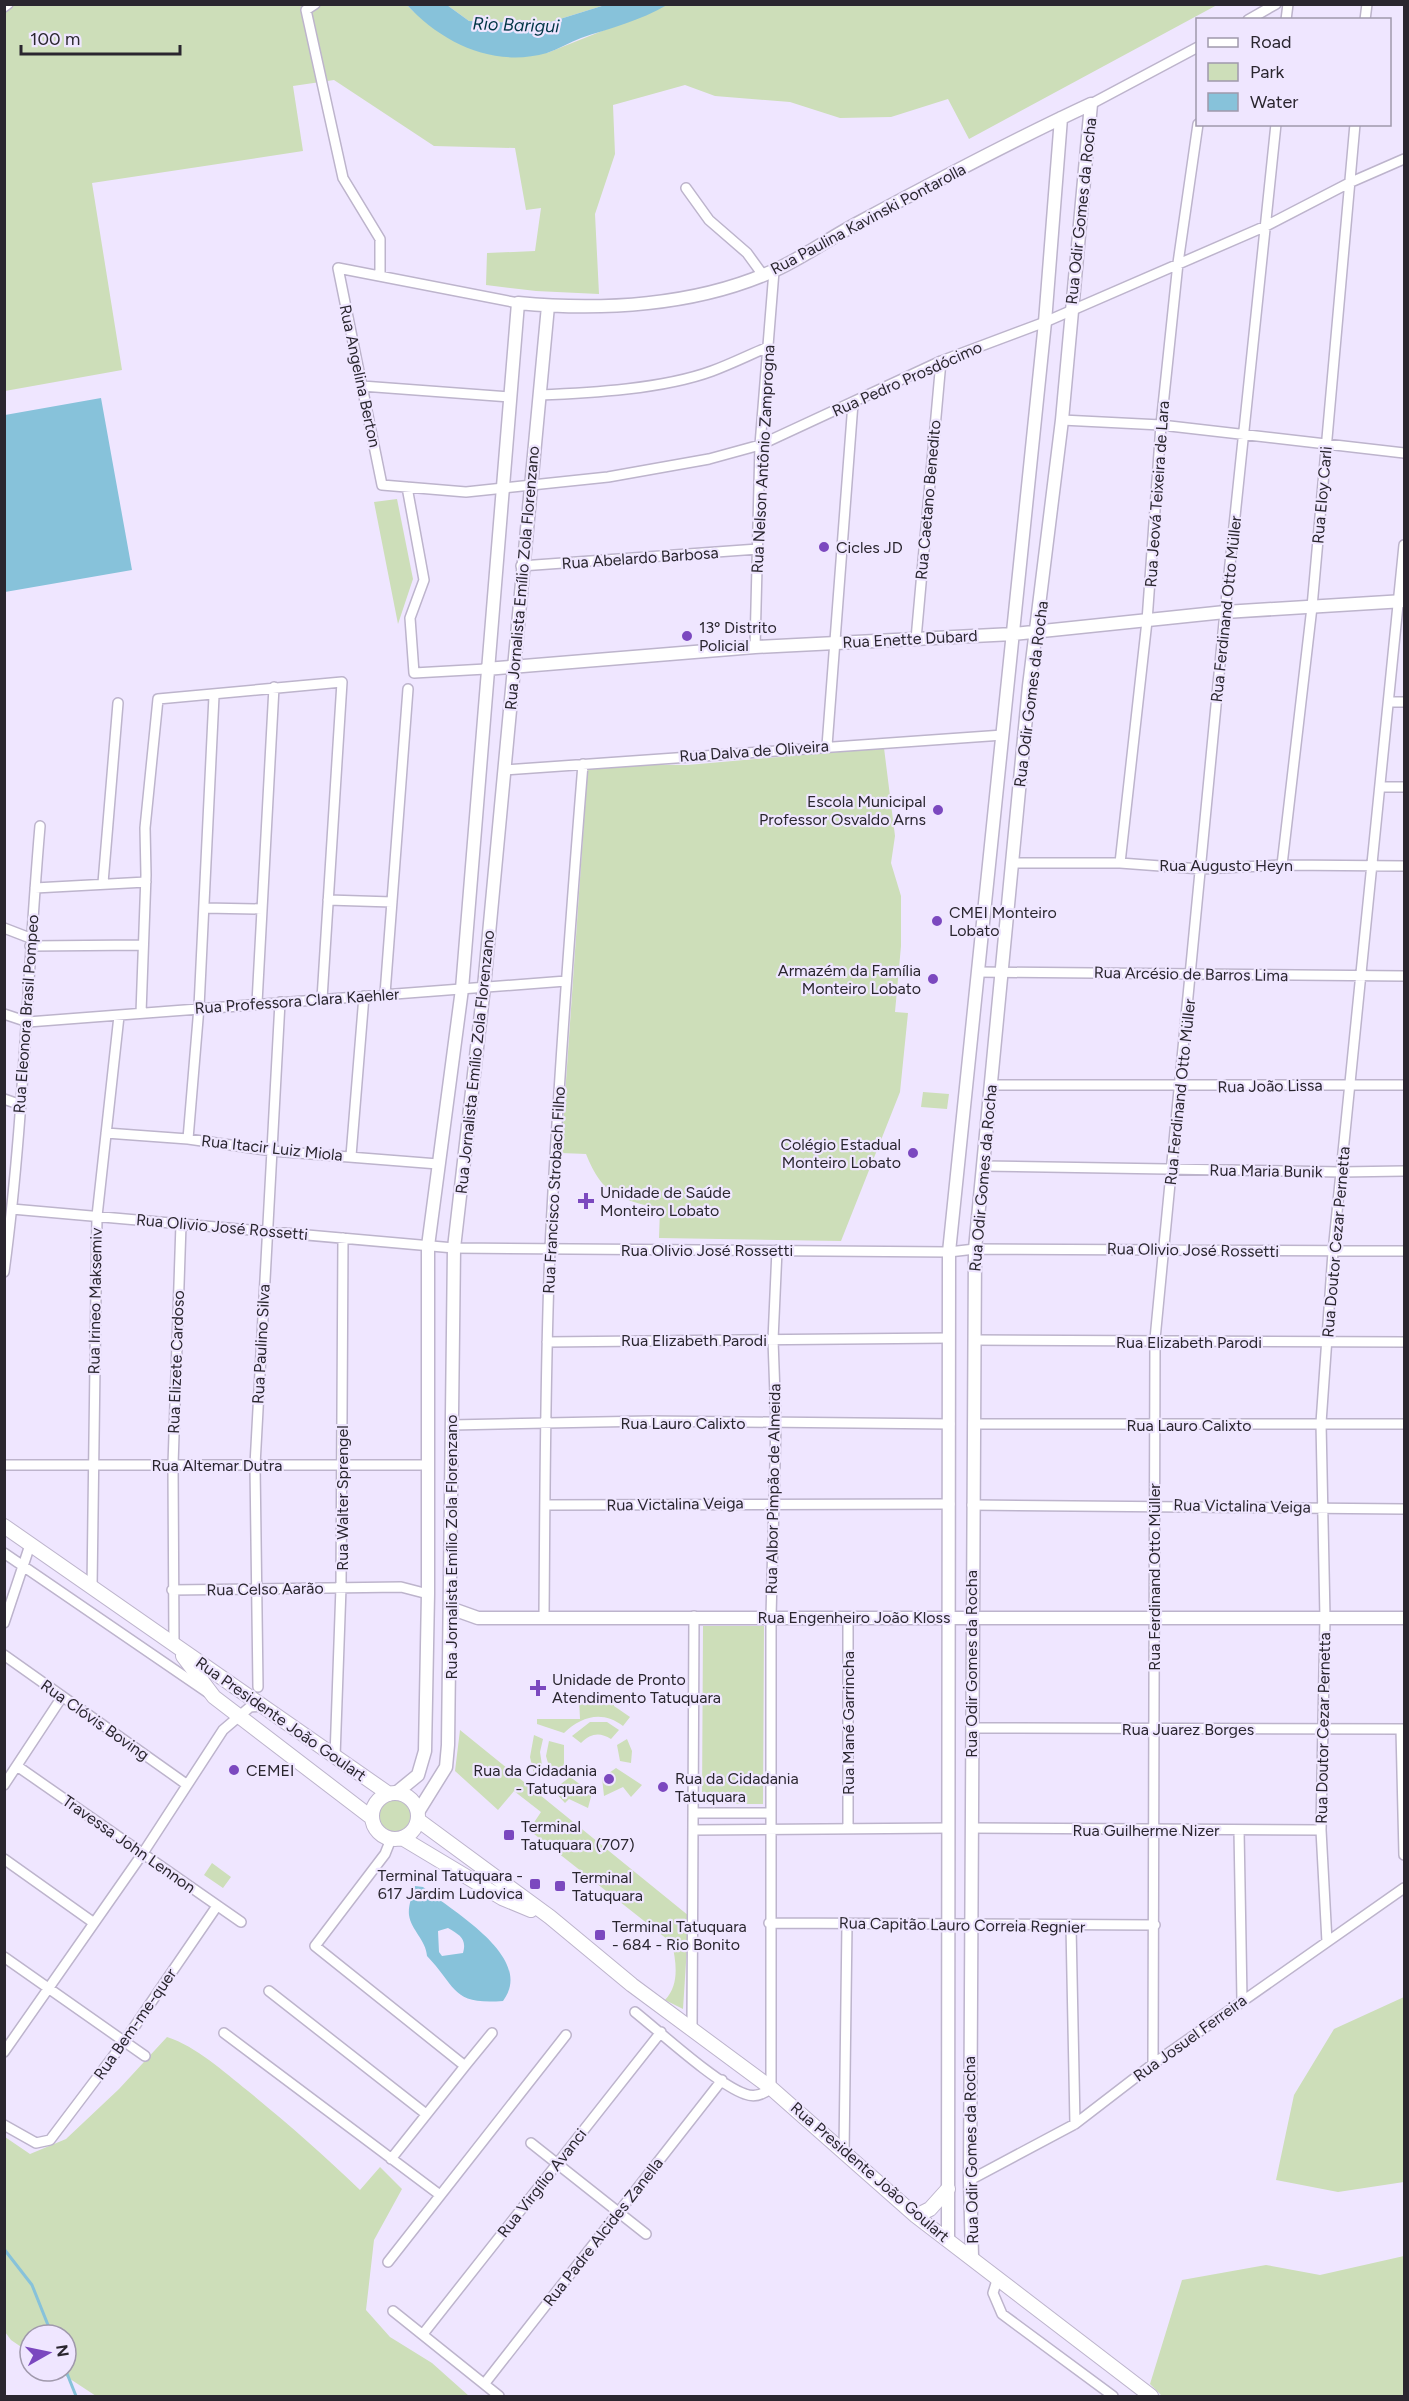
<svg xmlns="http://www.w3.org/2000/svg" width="1409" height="2401" viewBox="0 0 1409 2401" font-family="Figtree,sans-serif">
<rect width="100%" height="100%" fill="#efe6ff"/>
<path fill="#cddeb9" d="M5 5H407L414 12 547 53 667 5H1217L969 139 948 99 891 117 840 118 790 102 715 96 685 85 613 105 615 154 595 214 599 294 536 291 486 285 487 253 535 251 541 208 526 210 515 148 434 146 334 80 293 86 303 151 92 183 122 370 5 391Z
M447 5H605L544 24 469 21Z
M397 499 413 579 398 624 374 502Z
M884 748 895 836 891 863 901 896V946L895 1012 908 1013 900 1092 841 1241 659 1238 660 1209C618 1198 603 1196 586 1154L561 1153 588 764 687 765Z
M923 1092 949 1094 947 1109 921 1107Z
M703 1626H764L763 1804H702Z
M612 1697 614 1706 630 1717 623 1726C603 1710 581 1716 564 1733L537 1724V1719H580L579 1698Z
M590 1722H607L619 1730 611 1739C600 1732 591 1733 581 1743L572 1736Z
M460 1730 689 1916 683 2009 665 2000C680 1984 676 1962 672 1943L529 1830 541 1812 514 1791 498 1810 455 1771Z
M534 1735 543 1739 540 1752 543 1772 534 1774 530 1757Z
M627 1739 632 1751 631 1763 620 1761 617 1745Z
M549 1741 564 1745V1766L550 1770 546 1756Z
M616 1768 642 1785 631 1797 623 1787 604 1796 602 1778Z
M570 1777 592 1793 588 1808 569 1799 565 1803 553 1790Z
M379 1816a16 16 0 1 1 32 0a16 16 0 1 1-32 0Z
M212 1863 231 1877 223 1888 204 1875Z
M1404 1997V2182L1338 2192 1276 2180 1294 2095 1334 2029Z
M167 2037C197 2047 223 2071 248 2091 287 2123 324 2155 360 2190L380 2167 402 2189 374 2240 366 2310 390 2337 432 2363 469 2396H96L58 2371H66V2335H30V2353L11 2340 5 2332V2137L30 2154 66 2139 119 2089Z
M1404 2256V2396H1162L1150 2384 1182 2280 1266 2265 1320 2275Z"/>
<path fill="#87c2da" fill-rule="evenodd" d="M407 5H447L469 21 544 24 605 5H667C640 21 610 28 581 38 570 42 559 49 547 53 494 68 442 43 407 5Z
M101 398 132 570 5 592V415Z
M415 1886 423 1887C451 1911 536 1957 503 2001 451 2005 457 1987 427 1956 426 1940 411 1930 409 1915 408 1906 412 1896 415 1886ZM448 1928C460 1935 467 1939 463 1953L442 1956 439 1952 438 1931Z"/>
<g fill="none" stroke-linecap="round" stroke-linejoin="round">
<path stroke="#87c2da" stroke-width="3" d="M4 2249 32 2285 52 2335
M66 2371 76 2396"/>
<defs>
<path id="minor" d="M315 4 306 10 343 178 380 239V276
M4 7 8 4
M1248 20 1276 4
M1286 20 1288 4
M1365 20 1367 4
M1091 104 1198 47
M686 188 709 220 747 253 763 275
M518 303 338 268 382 485 466 492 608 477 709 459 760 445 941 361 1045 322 1266 226 1349 183 1404 159
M362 386 510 397
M539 395C591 393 663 389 712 371 731 364 749 355 768 347
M1062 420 1161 425 1404 453
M407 487 424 580 410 618 414 673 486 669
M521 566 758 549
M916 639 941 361
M755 647 760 445 774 271
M1390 702H1404
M827 746 853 403
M505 770 1003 735
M1380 787H1404
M1012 863H1120L1201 869 1282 865 1404 866
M1120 863 1147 621 1161 425 1178 263 1198 124
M1282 865 1312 607 1355 124
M103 883 118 703
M35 888 146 882
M328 900 392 902
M204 908 262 909
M4 928 30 938
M30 946 143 945
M978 972 1404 976
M385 994 408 689
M257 1003 274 687
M141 1013 146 875 145 828 158 699 342 682 322 999
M4 1014 28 1022 566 981
M991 1085H1404
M4 1099 21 1105
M106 1133 188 1139 273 1151 438 1164
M188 1139 199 1007 214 696
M351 1156 364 996
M983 1166 1341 1172 1404 1171
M12 1209 454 1248 949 1252 975 1249 1404 1251
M4 1272C24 1124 27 975 40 826
M974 1340 1404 1342
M547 1342 949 1338
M973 1424H1404
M452 1425 650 1421 950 1424
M4 1465H429
M545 1505 950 1504
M972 1505 1404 1509
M4 1553 207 1692
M92 1588 97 1216 119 1016
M172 1590 401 1587 428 1594
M544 1617C545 1494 545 1372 550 1249 558 1087 570 926 583 764
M4 1623 30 1545
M174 1645 173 1465 181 1224
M4 1655 186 1784
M258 1687 255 1465 280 1002
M971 1728 1404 1729
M1401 1729 1404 1855
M335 1757 341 1587 343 1238
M17 1766 241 1922
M4 1785 62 1697
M693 1813H770
M971 1828 1321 1830
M848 1829V1618
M693 1830 949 1828
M1239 1830 1242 2000
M4 1859 94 1923
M769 1923 1155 1925
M1071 1926 1075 2124
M1327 1942 1321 1830 1325 1618 1321 1423 1333 1252 1404 545
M4 1957 145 2056
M269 1991 426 2114
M635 2012C660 2032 718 2085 745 2094 755 2098 764 2094 771 2088V1617L776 1423 773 1340 777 1250
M692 2029 694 1616
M224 2033 440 2195
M4 2052 143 1853 223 1730 250 1707 263 1706
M1153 2064 1155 1339 1225 612 1276 124
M465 2066 492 2033
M4 2125 36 2143 50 2140 124 2042 217 1906
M531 2143 646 2234
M844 2153 847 1924
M391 2159 465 2066 315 1946 385 1854 391 1839
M970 2180 1075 2124 1153 2064 1404 1888
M388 2262 566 2035
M998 2277 993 2293 1002 2314 1113 2396
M393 2311 499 2396
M423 2334 661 2032
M485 2383 722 2080"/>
<path id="tertiary" d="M486 669 755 647 1013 634 1225 612 1404 601
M450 1608 478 1618H1404
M396 1793 418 1775 425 1751 428 1594V1246L462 989 518 303C601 311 695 306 773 271 803 258 831 237 860 222 936 181 1013 140 1091 104
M418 1812 446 1767 448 1745 454 1248 484 987 548 306
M948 2240 949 1252 1045 322 1061 118
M972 2257 970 2180 975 1249 1029 686 1062 420 1091 104"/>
<path id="secondary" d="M4 1526 389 1794
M183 1656 214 1697 372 1818
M372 1816a23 23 0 1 1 46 0a23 23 0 1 1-46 0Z
M418 1820 550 1917 632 1985 771 2088 916 2216 1151 2396
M402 1838 502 1898 531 1910
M916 2216 930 2209 948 2189"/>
</defs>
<use href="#minor" stroke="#bdb4cc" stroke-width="12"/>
<use href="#tertiary" stroke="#bdb4cc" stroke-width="15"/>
<use href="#secondary" stroke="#bdb4cc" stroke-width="16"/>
<use href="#minor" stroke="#fff" stroke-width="9"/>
<use href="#tertiary" stroke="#fff" stroke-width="12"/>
<use href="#secondary" stroke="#fff" stroke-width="14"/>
</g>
<g fill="#7b48bf" stroke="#efe6ff" stroke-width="2">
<circle cx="824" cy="547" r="6"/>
<circle cx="687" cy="636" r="6"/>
<circle cx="938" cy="810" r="6"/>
<circle cx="937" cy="921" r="6"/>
<circle cx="933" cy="979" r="6"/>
<circle cx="913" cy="1153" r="6"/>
<path d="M583 1192h6v6h6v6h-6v6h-6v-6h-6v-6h6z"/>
<path d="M535 1679h6v6h6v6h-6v6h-6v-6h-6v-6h6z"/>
<circle cx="234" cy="1770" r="6"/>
<circle cx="609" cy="1779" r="6"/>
<circle cx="663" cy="1787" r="6"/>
<rect x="503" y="1829" width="12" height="12" rx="3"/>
<rect x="529" y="1878" width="12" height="12" rx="3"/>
<rect x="554" y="1880" width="12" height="12" rx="3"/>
<rect x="594" y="1929" width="12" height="12" rx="3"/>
</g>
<g text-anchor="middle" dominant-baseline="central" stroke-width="4.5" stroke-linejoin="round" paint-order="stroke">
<g font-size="16" fill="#2a262f" stroke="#efe6ff">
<text transform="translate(1081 211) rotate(-84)">Rua Odir Gomes da Rocha</text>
<text transform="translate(868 219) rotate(-28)">Rua Paulina Kavinski Pontarolla</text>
<text transform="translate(360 376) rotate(78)">Rua Angelina Berton</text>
<text transform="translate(907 379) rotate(-24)">Rua Pedro Prosdócimo</text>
<text transform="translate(763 459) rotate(-87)">Rua Nelson Antônio Zamprogna</text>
<text transform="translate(1157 494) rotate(-86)">Rua Jeová Teixeira de Lara</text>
<text transform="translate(1322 495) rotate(-85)">Rua Eloy Carli</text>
<text transform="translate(928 500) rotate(-85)">Rua Caetano Benedito</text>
<text transform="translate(640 558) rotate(-4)">Rua Abelardo Barbosa</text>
<text transform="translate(522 578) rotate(-85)">Rua Jornalista Emílio Zola Florenzano</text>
<text transform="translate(1226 609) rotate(-84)">Rua Ferdinand Otto Müller</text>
<text transform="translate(910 639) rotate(-3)">Rua Enette Dubard</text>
<text transform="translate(1031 694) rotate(-83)">Rua Odir Gomes da Rocha</text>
<text transform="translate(754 751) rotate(-4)">Rua Dalva de Oliveira</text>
<text x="1226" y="865">Rua Augusto Heyn</text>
<text transform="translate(1191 974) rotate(1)">Rua Arcésio de Barros Lima</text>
<text transform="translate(297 1001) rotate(-4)">Rua Professora Clara Kaehler</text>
<text transform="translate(26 1014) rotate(-86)">Rua Eleonora Brasil Pompeo</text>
<text transform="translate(475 1062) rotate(-84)">Rua Jornalista Emílio Zola Florenzano</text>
<text transform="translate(1270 1086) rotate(-1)">Rua João Lissa</text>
<text transform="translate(1180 1092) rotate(-84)">Rua Ferdinand Otto Müller</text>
<text transform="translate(272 1148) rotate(6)">Rua Itacir Luiz Miola</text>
<text transform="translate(1266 1171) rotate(1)">Rua Maria Bunik</text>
<text transform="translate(983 1178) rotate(-85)">Rua Odir Gomes da Rocha</text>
<text transform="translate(554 1190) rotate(-87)">Rua Francisco Strobach Filho</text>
<text transform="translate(222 1227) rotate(5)">Rua Olivio José Rossetti</text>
<text transform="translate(1336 1242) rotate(-85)">Rua Doutor Cezar Pernetta</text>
<text x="707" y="1250">Rua Olivio José Rossetti</text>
<text transform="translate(1193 1250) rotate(1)">Rua Olivio José Rossetti</text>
<text transform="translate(95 1301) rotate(-89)">Rua Irineo Maksemiv</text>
<text x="694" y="1340">Rua Elizabeth Parodi</text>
<text x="1189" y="1342">Rua Elizabeth Parodi</text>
<text transform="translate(261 1344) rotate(-87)">Rua Paulino Silva</text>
<text transform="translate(176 1362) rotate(-88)">Rua Elizete Cardoso</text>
<text x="683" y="1423">Rua Lauro Calixto</text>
<text x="1189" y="1425">Rua Lauro Calixto</text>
<text x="217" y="1465">Rua Altemar Dutra</text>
<text transform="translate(773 1489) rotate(-89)">Rua Albor Pimpão de Almeida</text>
<text transform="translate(342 1498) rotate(-90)">Rua Walter Sprengel</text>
<text transform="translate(675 1504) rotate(-1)">Rua Victalina Veiga</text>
<text transform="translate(1242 1506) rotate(1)">Rua Victalina Veiga</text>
<text transform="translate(451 1547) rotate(-90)">Rua Jornalista Emílio Zola Florenzano</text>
<text transform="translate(1154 1577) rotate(-90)">Rua Ferdinand Otto Müller</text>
<text transform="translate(265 1589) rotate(-1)">Rua Celso Aarão</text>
<text x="854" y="1617">Rua Engenheiro João Kloss</text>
<text transform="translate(971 1664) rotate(-90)">Rua Odir Gomes da Rocha</text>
<text transform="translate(281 1719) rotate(35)">Rua Presidente João Goulart</text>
<text transform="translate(95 1720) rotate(35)">Rua Clóvis Boving</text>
<text transform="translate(848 1723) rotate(-90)">Rua Mané Garrincha</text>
<text transform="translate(1323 1728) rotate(-89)">Rua Doutor Cezar Pernetta</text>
<text x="1188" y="1729">Rua Juarez Borges</text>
<text x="1146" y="1830">Rua Guilherme Nizer</text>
<text transform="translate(129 1844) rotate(35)">Travessa John Lennon</text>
<text transform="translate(962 1925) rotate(1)">Rua Capitão Lauro Correia Regnier</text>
<text transform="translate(135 2024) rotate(-55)">Rua Bem-me-quer</text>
<text transform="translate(1190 2038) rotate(-36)">Rua Josuel Ferreira</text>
<text transform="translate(971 2150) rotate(-91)">Rua Odir Gomes da Rocha</text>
<text transform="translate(870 2172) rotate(41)">Rua Presidente João Goulart</text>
<text transform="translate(542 2183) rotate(-52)">Rua Virgílio Avanci</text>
<text transform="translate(603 2232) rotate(-52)">Rua Padre Alcides Zanella</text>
</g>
<g font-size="16" fill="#2a262f" stroke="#efe6ff" text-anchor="start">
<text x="836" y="547">Cicles JD</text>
<text x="699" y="627">13º Distrito<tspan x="699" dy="18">Policial</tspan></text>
<text x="926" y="801" text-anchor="end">Escola Municipal<tspan x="926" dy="18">Professor Osvaldo Arns</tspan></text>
<text x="949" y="912">CMEI Monteiro<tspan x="949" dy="18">Lobato</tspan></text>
<text x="921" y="970" text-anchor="end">Armazém da Família<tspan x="921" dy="18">Monteiro Lobato</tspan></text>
<text x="901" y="1144" text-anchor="end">Colégio Estadual<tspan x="901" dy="18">Monteiro Lobato</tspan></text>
<text x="600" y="1192">Unidade de Saúde<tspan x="600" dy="18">Monteiro Lobato</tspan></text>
<text x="552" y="1679">Unidade de Pronto<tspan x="552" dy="18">Atendimento Tatuquara</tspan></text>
<text x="246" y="1770">CEMEI</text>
<text x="597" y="1770" text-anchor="end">Rua da Cidadania<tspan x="597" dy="18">- Tatuquara</tspan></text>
<text x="675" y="1778">Rua da Cidadania<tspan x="675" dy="18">Tatuquara</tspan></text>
<text x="521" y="1826">Terminal<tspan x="521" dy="18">Tatuquara (707)</tspan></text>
<text x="523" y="1875" text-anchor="end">Terminal Tatuquara -<tspan x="523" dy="18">617 Jardim Ludovica</tspan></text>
<text x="572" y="1877">Terminal<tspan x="572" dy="18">Tatuquara</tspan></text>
<text x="612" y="1926">Terminal Tatuquara<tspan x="612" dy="18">- 684 - Rio Bonito</tspan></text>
</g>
<g font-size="18" font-style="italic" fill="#003545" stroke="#efe6ff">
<text transform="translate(516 25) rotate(2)">Rio Barigui</text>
</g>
</g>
<rect width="1409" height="2401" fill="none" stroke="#2a262f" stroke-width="12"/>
<rect x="1196" y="18" width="195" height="108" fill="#efe6ff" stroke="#a099ac" stroke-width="1.5"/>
<rect x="1208" y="38" width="30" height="9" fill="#ffffff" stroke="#a099ac" stroke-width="1.5"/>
<text x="1250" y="48" font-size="18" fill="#2a262f">Road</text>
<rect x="1208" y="63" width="30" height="18" fill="#cddeb9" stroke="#a099ac" stroke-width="1.5"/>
<text x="1250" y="78" font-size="18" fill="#2a262f">Park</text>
<rect x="1208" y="93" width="30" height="18" fill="#87c2da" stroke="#a099ac" stroke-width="1.5"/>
<text x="1250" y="108" font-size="18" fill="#2a262f">Water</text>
<g transform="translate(48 2353) rotate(81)"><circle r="28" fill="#efe6ff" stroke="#a099ac" stroke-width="1.5"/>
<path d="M0-4.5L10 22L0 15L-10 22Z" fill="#7b48bf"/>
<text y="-9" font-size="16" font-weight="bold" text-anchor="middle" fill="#2a262f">N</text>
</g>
<path d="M21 45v9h159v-9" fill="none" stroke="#2a262f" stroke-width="3"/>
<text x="30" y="45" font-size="18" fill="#2a262f" stroke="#efe6ff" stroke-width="4.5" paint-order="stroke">100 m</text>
</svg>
